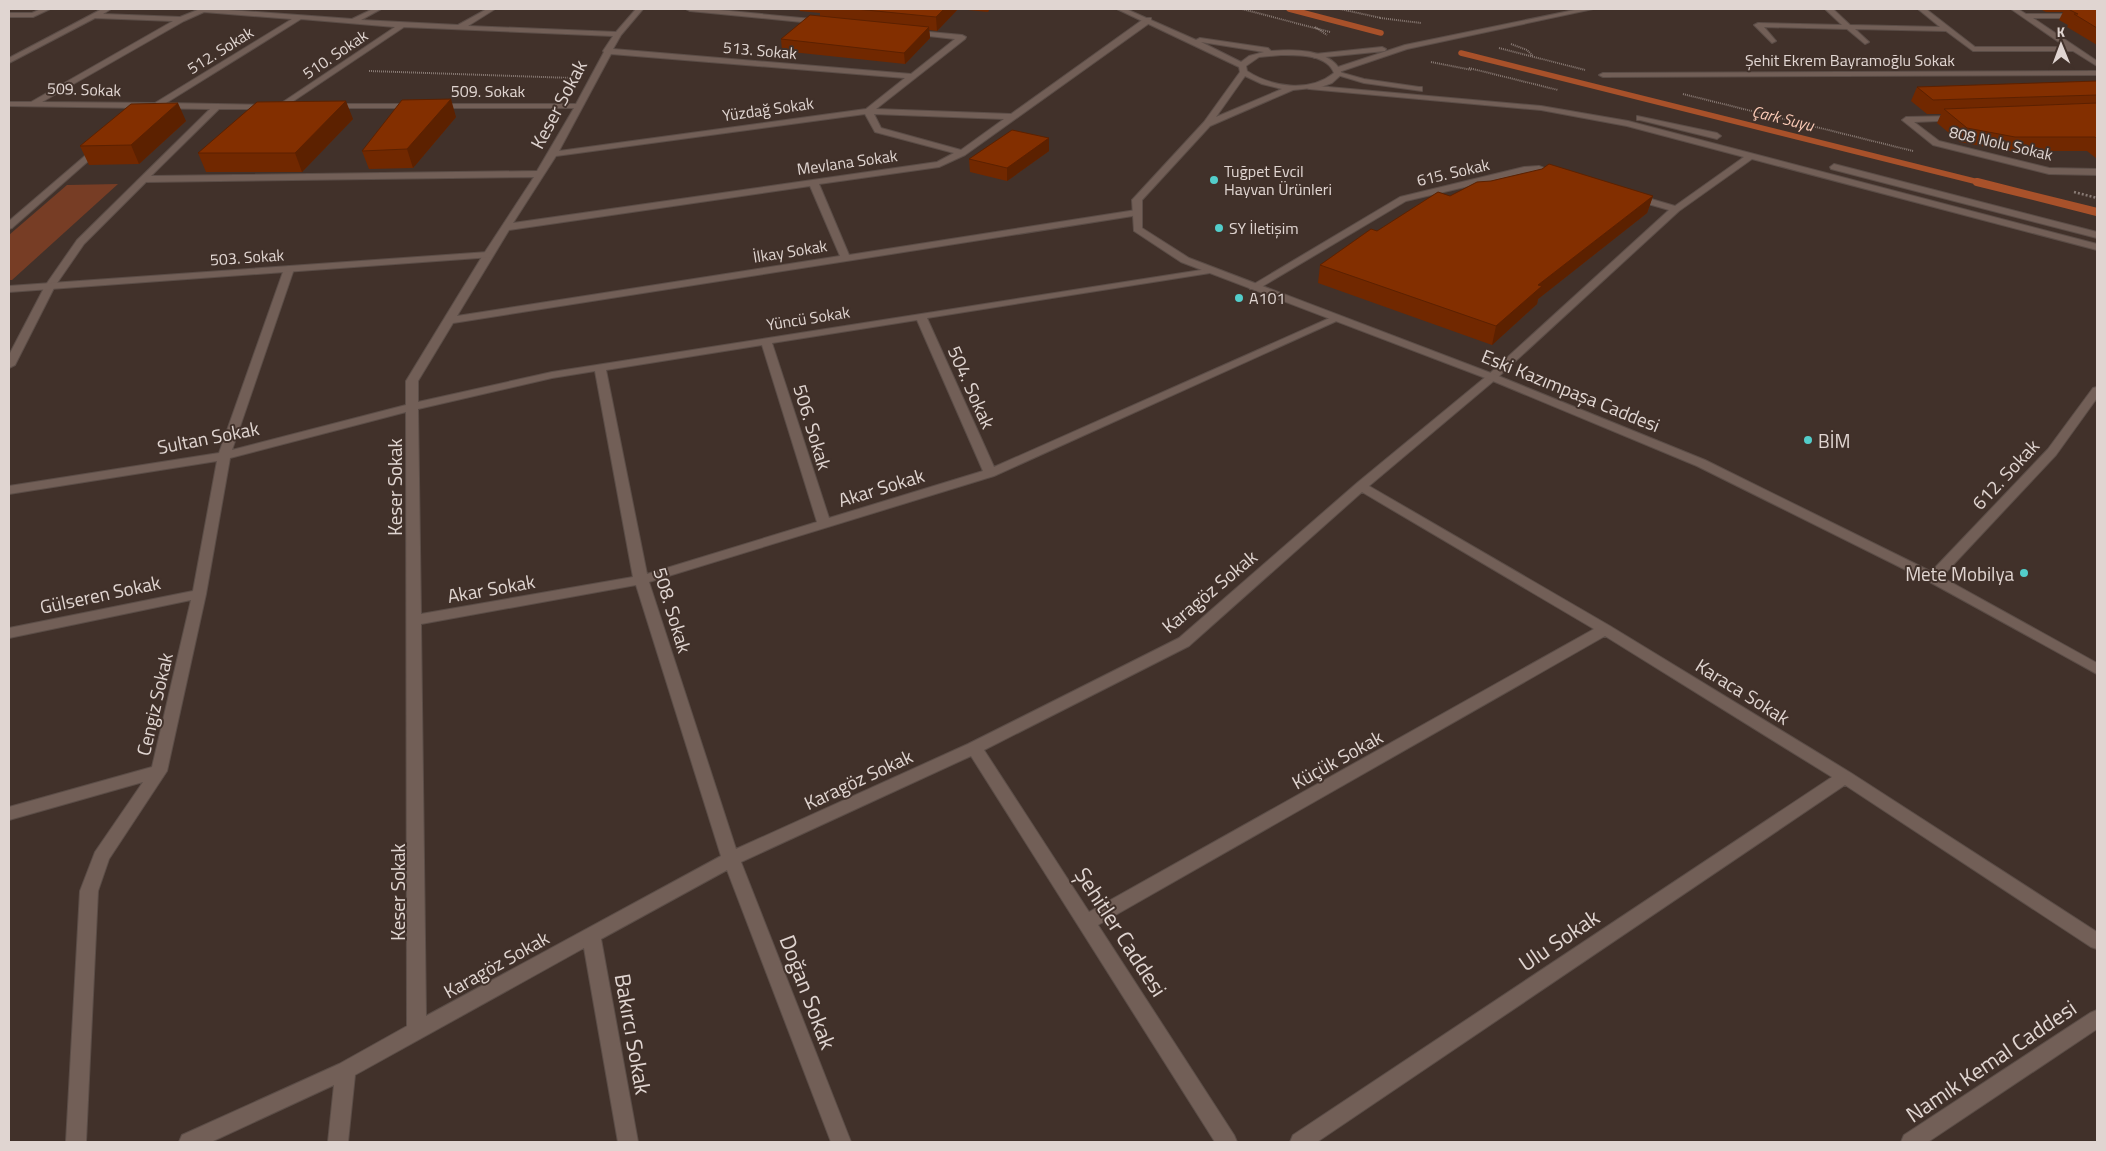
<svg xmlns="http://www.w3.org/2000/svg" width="2106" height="1151" viewBox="0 0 2106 1151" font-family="'Titillium Web',sans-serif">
<rect width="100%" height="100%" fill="#41312a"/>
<path fill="#773d25" d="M118 184 12 280H9V235L67 185Z"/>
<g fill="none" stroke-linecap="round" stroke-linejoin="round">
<path stroke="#a8512a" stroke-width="5.5" d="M1289 9 1381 33
M1461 53 1982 183"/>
<path stroke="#a8512a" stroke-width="8" d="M1977 182 2097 212"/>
<defs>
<path id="minor" d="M41 9H50L33 17H9V13H32Z
M102 9H111L103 14 180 17 200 9H215L352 19 373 9H381L361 20 458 25 487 9H495L468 26 616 32 636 9H643L621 35 613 49 911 74 955 39 911 34 907 32 908 30 962 35 966 37 965 39 876 109 1011 114 1145 18H1151V22L965 155 939 167 819 184 849 255 1136 210 1139 211V215L453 323 418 381V402L552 372 1214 268 1215 270 1210 273 927 318 994 467 1332 317H1340L1341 319 994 476 649 582 736 849 968 744 1179 638 1357 483 1488 375 1669 210 1631 199V195L1634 194 1675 206 1744 157 1627 126 1541 110 1309 89 1305 87 1306 85 1541 106 1628 121 2097 244V250L1752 159 1679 211 1496 379 1369 486 1610 626 1851 773 2097 932V949L2091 947 1845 785 1317 1142H1290L1293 1135 1832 777 1605 636 1098 925 1234 1135 1237 1142H1215L971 756 741 862 851 1142H831L727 870 601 939 638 1142H618L584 948 355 1075 348 1142H328L334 1085 211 1142H179L182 1135 339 1064 407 1026 406 412 230 458 206 594 167 771 109 859 98 891 86 1142H66L80 891 95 852 143 782 9 820V807L152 767 191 600 9 638V628L193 591 217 461 9 494V486L219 453 284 269 289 266 294 269 232 450 406 405V381L483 255 534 177 146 182 84 244 55 286 15 365 9 368V355L45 286 77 240 210 109 9 106V102H31L173 21 95 18 9 63V58ZM204 12 292 19 155 103 42 102 184 21ZM301 19 395 27 280 104V108H283L404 27 613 36 603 51 604 52 576 104H329L325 106 329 108H574L537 171 151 176 219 109H273V105H270L166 103ZM611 54 905 78 866 109 559 151ZM865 114 875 132 954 153 937 162 513 223 556 156ZM874 114 1004 119 961 150 881 128ZM810 186 840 256 457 316 509 230ZM917 320 983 471 829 518 772 343ZM762 345 817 522 647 574 606 370ZM595 371 633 577 421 614 418 409 552 378ZM1362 492 1594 629 1089 912 984 750 1189 646ZM636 585 721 856 426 1016 421 624Z
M686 9H709L822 20 826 22 822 24 690 11Z
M1579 9H1593L1407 49 1339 72 1364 79 1419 87H1422V91L1364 83 1334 74 1337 72 1334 70 1335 68 1405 45Z
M1825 9H1833L1850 25 1940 27 1918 9H1926L1975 47H2066L2011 9H2018L2026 14H2097V18H2033L2097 61V66L2073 51H1973L1946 31 1855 29 1869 42 1865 44 1847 29 1764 27 1776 41 1772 43 1754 25 1758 23 1842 25Z
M1382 47 1386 49 1385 51 1315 58 1311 56 1315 54Z
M2097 71V75L1603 77 1599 75 1603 73Z
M1637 116 1717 133 1721 136 1717 139 1640 120H1637Z
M1957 116H1960V120L1914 122 1939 141 2049 168 2097 169V175L2049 174 1933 145 1902 120 1906 117Z
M100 143 103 144V148L12 228 9 229V221Z
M1834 164 2097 232V238L1831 169 1830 167Z
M1539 166 1562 175 1558 178 1538 172 1524 173 1406 201 1258 289H1250L1249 287 1400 197 1524 167Z
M2097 387V398L2056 455 1938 581H1928L1926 578 1928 575 2048 449 2093 388Z
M2097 1010V1029L1928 1142H1901L1904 1135 2090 1013Z"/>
<path id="tertiary" d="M1117 9H1126L1196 40 1200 38 1268 48 1271 51C1294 49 1333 49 1342 74L1332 83 1321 87 1293 90 1210 126 1142 200V228L1189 258 1496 375 1705 460 1938 575 2097 663V674L1928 581 1697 466 1488 379 1181 262 1134 231 1132 200 1204 122 1240 72 1239 67ZM1201 42 1264 52 1249 56 1241 62ZM1281 55C1298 55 1327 54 1334 73 1309 93 1272 87 1247 71L1246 66 1259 57ZM1245 76 1262 84 1282 89 1216 117Z
M488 252 493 255 492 257 9 292V286Z"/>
</defs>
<use href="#minor" stroke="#5b4d47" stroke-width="2"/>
<use href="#tertiary" stroke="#5b4d47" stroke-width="2"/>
<path stroke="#887a74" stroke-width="2" stroke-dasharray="1 1" stroke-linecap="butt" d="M1242 9 1330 32
M1340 9 1381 18
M1380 18 1421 23
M1315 27 1327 35
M1511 44 1527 50 1533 56
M1499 48 1585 70
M1431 62 1472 70
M1469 68 1558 90
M369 71 572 78
M1683 94 1913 151"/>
<path stroke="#887a74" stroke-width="2.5" stroke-dasharray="2 2" stroke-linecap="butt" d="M2074 192 2097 198"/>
<use href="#minor" fill="#725f57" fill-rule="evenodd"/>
<use href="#tertiary" fill="#725f57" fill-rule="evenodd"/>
</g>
<path fill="#712800" d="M799 9H990L988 12 958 9 937 31 929 30 930 38 905 64 782 51 781 39 820 16V13L800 11Z
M2040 9H2097V45L2067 27 2068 25 2059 20 2063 12H2046Z
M2097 81V159L2087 151H2008L1960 142 1937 123 1941 114H1927L1911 101 1917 87Z
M456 117 413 168 369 169 362 151Z
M353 119 302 172H206L198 153Z
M186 121 139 164 89 165 80 146Z
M1049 138V151L1007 181 970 172 969 159Z
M1450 196H1653L1647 213 1538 299 1537 304 1492 345 1318 283 1320 265 1377 231Z"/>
<path fill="#5c2100" d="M944 9H958L937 31 936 17Z
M929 27 930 38 905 64 904 53Z
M451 99 456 117 413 168 407 149Z
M346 101 353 119 302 172 295 153Z
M178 103 186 121 139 164 131 145Z
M1049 138V151L1007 181V168Z
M1653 196 1647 213 1538 299 1537 304 1492 345 1496 326 1538 285Z"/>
<path fill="#832f00" stroke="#5c2100" d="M856 9H944L936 17Z
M2068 9H2097V28L2074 14H2078Z
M810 15 929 27 904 53 781 39Z
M2097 81V95L1933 100 1917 87Z
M451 99 407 149 362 151 402 100Z
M346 101 295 153H198L257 102Z
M178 103 131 145 80 146 131 104Z
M2097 103V139L2095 137H2015L1967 128 1944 109Z
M1012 130 1049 138 1007 168 969 159Z
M1549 164 1653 196 1538 285 1542 286 1496 326 1320 265 1371 229 1377 231 1438 192 1450 196 1477 182 1491 181 1542 169Z"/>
<g fill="#53cdca" stroke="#41312a" stroke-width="2">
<circle cx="1214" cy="180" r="5"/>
<circle cx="1219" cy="228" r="5"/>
<circle cx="1239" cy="298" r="5"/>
<circle cx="1808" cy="440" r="5"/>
<circle cx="2024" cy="573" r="5"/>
</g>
<g text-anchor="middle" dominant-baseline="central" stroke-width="4" stroke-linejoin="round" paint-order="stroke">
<g font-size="16" fill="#e0d5d1" stroke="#41312a">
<text transform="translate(220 50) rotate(-32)">512. Sokak</text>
<text transform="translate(760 50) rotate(5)">513. Sokak</text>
<text transform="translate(335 54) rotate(-34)">510. Sokak</text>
<text x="1850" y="60">Şehit Ekrem Bayramoğlu Sokak</text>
<text transform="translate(84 89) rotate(2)">509. Sokak</text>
<text x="488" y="91">509. Sokak</text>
<text transform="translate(768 109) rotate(-8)">Yüzdağ Sokak</text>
<text transform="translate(2001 143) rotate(13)">808 Nolu Sokak</text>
<text transform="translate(847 162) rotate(-8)">Mevlana Sokak</text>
<text transform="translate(1453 172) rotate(-13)">615. Sokak</text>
<text transform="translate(790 251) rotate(-9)">İlkay Sokak</text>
<text transform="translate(247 257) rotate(-4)">503. Sokak</text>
<text transform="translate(808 318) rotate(-9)">Yüncü Sokak</text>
</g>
<g font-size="16" font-style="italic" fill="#fdccb8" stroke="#41312a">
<text transform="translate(1783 118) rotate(14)">Çark Suyu</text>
</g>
<g font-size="16" fill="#e0d5d1" stroke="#41312a" text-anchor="start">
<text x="1224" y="171">Tuğpet Evcil<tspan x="1224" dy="18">Hayvan Ürünleri</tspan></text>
<text x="1229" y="228">SY İletişim</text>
<text x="1249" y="298">A101</text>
</g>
<g font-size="19" fill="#e0d5d1" stroke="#41312a">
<text transform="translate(558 104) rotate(-62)">Keser Sokak</text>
<text transform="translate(972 387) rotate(66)">504. Sokak</text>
<text transform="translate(1571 390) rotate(22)">Eski Kazımpaşa Caddesi</text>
<text transform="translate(813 427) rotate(73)">506. Sokak</text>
<text transform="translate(208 437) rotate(-11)">Sultan Sokak</text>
<text transform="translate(2005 474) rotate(-47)">612. Sokak</text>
<text transform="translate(394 487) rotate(-90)">Keser Sokak</text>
<text transform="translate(881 487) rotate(-17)">Akar Sokak</text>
<text transform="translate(491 588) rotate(-10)">Akar Sokak</text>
<text transform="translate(1209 591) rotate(-40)">Karagöz Sokak</text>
<text transform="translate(100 594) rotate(-12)">Gülseren Sokak</text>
<text transform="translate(673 610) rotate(73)">508. Sokak</text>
<text transform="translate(1743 691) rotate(32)">Karaca Sokak</text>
<text transform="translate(154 704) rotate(-77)">Cengiz Sokak</text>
<text transform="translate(1337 759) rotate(-29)">Küçük Sokak</text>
<text transform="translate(858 779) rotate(-25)">Karagöz Sokak</text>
<text transform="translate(397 892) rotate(-90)">Keser Sokak</text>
<text transform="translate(496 964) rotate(-29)">Karagöz Sokak</text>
</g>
<g font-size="19" fill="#e0d5d1" stroke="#41312a" text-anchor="start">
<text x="1818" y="440">BİM</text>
<text x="2014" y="573" text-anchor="end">Mete Mobilya</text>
</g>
<g font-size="22" fill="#e0d5d1" stroke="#41312a">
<text transform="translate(1121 932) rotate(57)">Şehitler Caddesi</text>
<text transform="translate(1559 940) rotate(-34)">Ulu Sokak</text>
<text transform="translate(808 992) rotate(69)">Doğan Sokak</text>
<text transform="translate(633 1034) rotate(80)">Bakırcı Sokak</text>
<text transform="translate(1991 1061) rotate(-34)">Namık Kemal Caddesi</text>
</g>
</g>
<rect width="2106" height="1151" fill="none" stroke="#e0d5d1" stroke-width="20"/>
<g transform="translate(2061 45) rotate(359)" stroke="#41312a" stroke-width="4" paint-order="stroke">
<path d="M0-4L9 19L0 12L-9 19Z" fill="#e0d5d1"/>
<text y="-8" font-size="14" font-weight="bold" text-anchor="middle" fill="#e0d5d1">K</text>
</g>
</svg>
